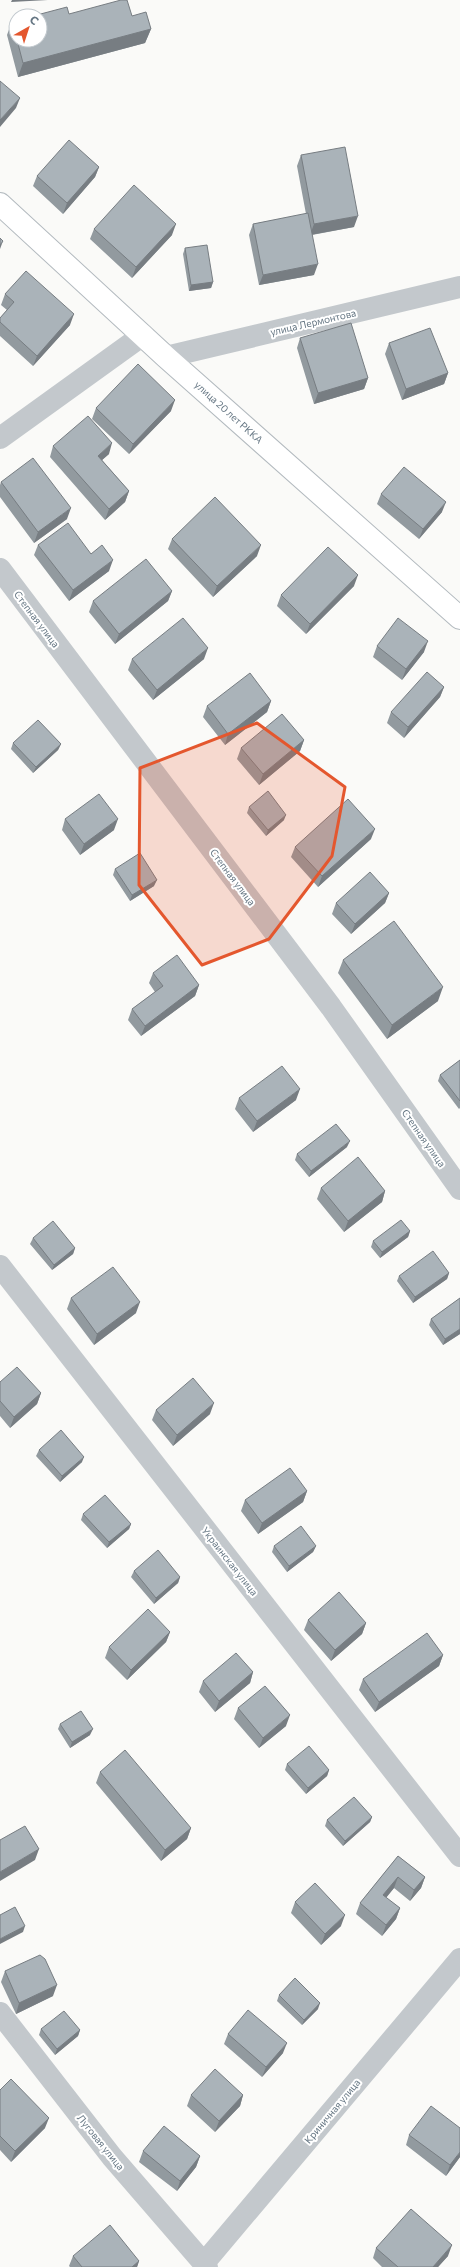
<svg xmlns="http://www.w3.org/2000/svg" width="460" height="2267" viewBox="0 0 460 2267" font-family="Commissioner,sans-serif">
<rect width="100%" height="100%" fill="#fafaf8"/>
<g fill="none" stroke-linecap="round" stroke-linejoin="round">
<defs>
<path id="secondary" d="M0 204 166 357 460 618"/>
</defs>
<use href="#secondary" stroke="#b3babf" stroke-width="24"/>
<path stroke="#c3c8cc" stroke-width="22" d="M166 357 460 287
M0 438 143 335
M0 569 331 1007 460 1189
M0 1266 460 1856
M0 2013 112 2157 207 2267
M204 2263 460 1959"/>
<use href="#secondary" stroke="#fff" stroke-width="22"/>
</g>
<path fill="#929a9f" d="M69 14 132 16 151 29 145 43 18 77 7 35 12 21 16 20V40H40Z
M301 155 354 227 312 235 314 275 259 285 249 235 253 224 306 214 297 166Z
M99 167 95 177 63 214 33 186 37 176Z
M94 229 172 235 132 278 90 239Z
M185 248 213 282 211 288 189 291 183 254Z
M5 294 70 325 33 366 0 336V318L7 310 1 305Z
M300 338 368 378 364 389 314 404 297 348Z
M389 343 448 373 444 384 402 400 385 354Z
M96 408 171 411 129 454 92 419Z
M53 446 109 454 102 460 129 491 125 502 105 520 50 457Z
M1 482 67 519 34 543 0 497V485Z
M381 494 442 512 419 539 377 504Z
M172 539 257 556 213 597 168 549Z
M38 545 91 554 109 571 69 601 34 555Z
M354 586 306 634 277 606 281 595Z
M172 591 168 601 115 644 89 612 93 601Z
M377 646 424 652 402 680 373 657Z
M132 659H204L153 700 128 670Z
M444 687 440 697 404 738 387 723 391 712Z
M271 701 267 712 225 745 203 717 207 706Z
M304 740 300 751 259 785 237 759 241 748Z
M13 743 61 744 58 750 33 773 11 749Z
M249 807 284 820 266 836 247 813Z
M65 819 114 830 80 855 62 830Z
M371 839 318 887 291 857 295 847Z
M115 869 154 886 130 901 113 875Z
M389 893 385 903 351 934 332 914 336 903Z
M343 960 438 1001 387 1039 338 973Z
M153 973 199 985 195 996 141 1036 128 1020 132 1009 155 992 149 983Z
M460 1060V1108L459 1109 438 1081 440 1075Z
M239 1098 296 1100 253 1132 235 1109Z
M347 1147 309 1177 295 1160 297 1154Z
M321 1188 385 1191 382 1202 344 1232 317 1199Z
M410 1231 408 1237 380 1258 371 1247 373 1241Z
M33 1238 75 1248 73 1254 52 1270 30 1244Z
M449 1273 447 1279 413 1303 397 1281 399 1276Z
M71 1298 136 1313 94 1345 67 1309Z
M460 1298V1334L443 1345 429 1325 431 1319Z
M0 1382 41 1393 37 1404 10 1428 0 1416Z
M156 1410 210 1414 173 1446 152 1420Z
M39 1450 82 1462 60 1482 36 1456Z
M307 1491 303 1502 258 1534 241 1511 245 1500Z
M83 1514 131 1524 129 1529 107 1548 81 1520Z
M274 1546H316L313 1552 287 1572 272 1552Z
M134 1571 180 1577 178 1583 154 1604 131 1577Z
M308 1620 366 1623 362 1634 331 1661 304 1630Z
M170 1632 166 1642 127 1680 105 1658 109 1647Z
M443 1655 439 1666 375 1712 359 1690 363 1679Z
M253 1672 250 1683 215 1712 199 1692 203 1681Z
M238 1708 286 1726 259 1748 234 1719Z
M60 1724 90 1735 70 1748 58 1729Z
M287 1764 329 1770 327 1776 306 1794 285 1770Z
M100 1772 191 1828 187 1839 161 1861 96 1783Z
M372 1817 370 1822 343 1846 325 1826 327 1820Z
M398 1856 425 1877 421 1888 410 1901 394 1888 386 1898 400 1908 396 1919 382 1936 356 1914 360 1903Z
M295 1902 341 1926 321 1945 291 1913Z
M5 1971 53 1996 16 2014 1 1982Z
M279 1995 318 2009 302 2025 277 2001Z
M41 2029 80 2030 78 2036 55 2055 39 2035Z
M228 2034 283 2053 262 2077 224 2044Z
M0 2090 45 2128 11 2162 0 2150Z
M191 2095H243L240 2106 215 2132 187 2106Z
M409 2135 460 2157 446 2176 406 2145Z
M143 2151 200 2156 196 2167 177 2191 139 2162Z
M376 2248 448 2256 438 2267H382L373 2258Z
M73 2256 139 2261 137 2267H70L69 2266Z"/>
<path fill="#777d82" d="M12 0H48L11 2Z
M151 29 145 43 18 77 23 63Z
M20 98 16 108 0 127V120Z
M99 167 95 177 63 214 67 203Z
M358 216 354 227 310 235 314 224Z
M176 224 172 235 132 278 136 267Z
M3 241 0 249V245Z
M318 264 314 275 259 285 263 275Z
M213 282 211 288 189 291 191 285Z
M74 314 70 325 33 366 37 356Z
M448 373 444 384 402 400 406 389Z
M368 378 364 389 314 404 318 393Z
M175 400 171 411 129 454 133 444Z
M112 443 109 454 94 467 98 456Z
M129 491 125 502 105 520 109 509Z
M446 502 442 512 419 539 423 529Z
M71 508 67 519 34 543 38 532Z
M261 545 257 556 213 597 217 586Z
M113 560 109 571 69 601 73 590Z
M358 575 354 586 306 634 310 624Z
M172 591 168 601 115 644 119 634Z
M428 641 424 652 402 680 406 669Z
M208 648 204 659 153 700 157 690Z
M444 687 440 697 404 738 408 727Z
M271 701 267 712 225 745 228 734Z
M304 740 300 751 259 785 263 774Z
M61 744 58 750 33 773 36 767Z
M286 815 284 820 266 836 268 830Z
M118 819 114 830 80 855 84 844Z
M375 829 371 839 318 887 322 876Z
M157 880 154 886 130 901 132 895Z
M389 893 385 903 351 934 355 924Z
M199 985 195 996 141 1036 145 1026Z
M443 987 438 1001 387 1039 392 1025Z
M300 1089 296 1100 253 1132 257 1121Z
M350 1141 347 1147 309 1177 311 1171Z
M385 1191 382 1202 344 1232 348 1221Z
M410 1231 408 1237 380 1258 382 1252Z
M75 1248 73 1254 52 1270 54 1265Z
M449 1273 447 1279 413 1303 415 1297Z
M140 1302 136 1313 94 1345 97 1334Z
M460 1329V1334L443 1345 445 1339Z
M41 1393 37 1404 10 1428 14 1417Z
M214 1403 210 1414 173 1446 177 1435Z
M84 1457 82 1462 60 1482 62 1476Z
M307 1491 303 1502 258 1534 262 1523Z
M131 1524 129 1529 107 1548 109 1542Z
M316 1546 313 1552 287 1572 289 1566Z
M180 1577 178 1583 154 1604 156 1598Z
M366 1623 362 1634 331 1661 335 1650Z
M170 1632 166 1642 127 1680 131 1670Z
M443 1655 439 1666 375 1712 379 1702Z
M253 1672 250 1683 215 1712 219 1701Z
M290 1715 286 1726 259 1748 263 1738Z
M93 1729 90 1735 70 1748 72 1742Z
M329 1770 327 1776 306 1794 308 1788Z
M372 1817 370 1822 343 1846 345 1841Z
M191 1828 187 1839 161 1861 165 1850Z
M39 1849 35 1860 0 1881V1872Z
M398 1877 394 1888 379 1906 383 1895Z
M425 1877 421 1888 410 1901 414 1890Z
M400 1908 396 1919 382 1936 386 1925Z
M345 1915 341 1926 321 1945 325 1934Z
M25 1926 23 1932 0 1944V1939Z
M57 1985 53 1996 16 2014 19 2003Z
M320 2003 318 2009 302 2025 304 2020Z
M80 2030 78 2036 55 2055 57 2049Z
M287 2043 283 2053 262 2077 266 2067Z
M243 2095 240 2106 215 2132 219 2121Z
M49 2118 45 2128 11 2162 15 2151Z
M460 2152V2157L446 2176 450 2165Z
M200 2156 196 2167 177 2191 180 2181Z
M452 2245 448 2256 438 2267H433Z
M139 2261 137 2267H132Z"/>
<path fill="#aab3b9" stroke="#777d82" d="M121 0H127L132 16 146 12 151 29 23 63 17 40H40V16H33L67 7 69 14Z
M16 20V36L12 21Z
M0 81 20 98 0 120Z
M69 140 99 167 67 203 37 176Z
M345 147 358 216 314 224 301 155Z
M134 185 176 224 136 267 94 229Z
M308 213 318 264 263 275 253 224Z
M0 238 3 241 0 245Z
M207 245 213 282 191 285 185 248Z
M26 271 74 314 37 356 0 322V318L14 302 5 294Z
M351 323 368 378 318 393 300 338Z
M430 328 448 373 406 389 389 343Z
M138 364 175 400 133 444 96 408Z
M88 416 112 443 98 456 129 491 109 509 53 446Z
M33 458 71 508 38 532 1 482Z
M404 467 446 502 423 529 381 494Z
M215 497 261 545 217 586 172 539Z
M68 523 91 554 102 545 113 560 73 590 38 545Z
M328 547 358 575 310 624 281 595Z
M146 559 172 591 119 634 93 601Z
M183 618 208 648 157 690 132 659Z
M398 618 428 641 406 669 377 646Z
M427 672 444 687 408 727 391 712Z
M250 673 271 701 228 734 207 706Z
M282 714 304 740 263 774 241 748Z
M38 720 61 744 36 767 13 743Z
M268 791 286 815 268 830 249 807Z
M99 794 118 819 84 844 65 819Z
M348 799 375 829 322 876 295 847Z
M140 853 157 880 132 895 115 869Z
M370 872 389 893 355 924 336 903Z
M394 921 443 987 392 1025 343 960Z
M177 955 199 985 145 1026 132 1009 163 986 153 973Z
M460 1060V1101L440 1075Z
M282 1066 300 1089 257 1121 239 1098Z
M336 1124 350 1141 311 1171 297 1154Z
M358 1157 385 1191 348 1221 321 1188Z
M401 1220 410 1231 382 1252 373 1241Z
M53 1221 75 1248 54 1265 33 1238Z
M433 1251 449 1273 415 1297 399 1276Z
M113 1267 140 1302 97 1334 71 1298Z
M460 1298V1329L445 1339 431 1319Z
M17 1367 41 1393 14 1417 0 1401V1382Z
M193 1378 214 1403 177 1435 156 1410Z
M61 1430 84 1457 62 1476 39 1450Z
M290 1468 307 1491 262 1523 245 1500Z
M105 1495 131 1524 109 1542 83 1514Z
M301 1526 316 1546 289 1566 274 1546Z
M158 1550 180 1577 156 1598 134 1571Z
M339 1592 366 1623 335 1650 308 1620Z
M148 1609 170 1632 131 1670 109 1647Z
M427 1633 443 1655 379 1702 363 1679Z
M236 1653 253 1672 219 1701 203 1681Z
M265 1686 290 1715 263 1738 238 1708Z
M81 1711 93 1729 72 1742 60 1724Z
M309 1746 329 1770 308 1788 287 1764Z
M125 1750 191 1828 165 1850 100 1772Z
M354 1797 372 1817 345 1841 327 1820Z
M25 1826 39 1849 0 1872V1840Z
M398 1856 425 1877 414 1890 398 1877 383 1895 400 1908 386 1925 360 1903Z
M315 1883 345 1915 325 1934 295 1902Z
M15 1907 25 1926 0 1939V1915Z
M40 1955 45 1959 57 1985 19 2003 5 1971Z
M295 1978 320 2003 304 2020 279 1995Z
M248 2010 287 2043 266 2067 228 2034Z
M64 2011 80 2030 57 2049 41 2029Z
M215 2069 243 2095 219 2121 191 2095Z
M11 2079 49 2118 15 2151 0 2136V2090Z
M431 2106 460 2128V2152L450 2165 409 2135Z
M164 2126 200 2156 180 2181 143 2151Z
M411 2209 452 2245 433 2267H398L376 2248Z
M110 2225 139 2261 132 2267H82L73 2256Z"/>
<path fill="#e4572e" fill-opacity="0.2" stroke="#e4572e" stroke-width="3" stroke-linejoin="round" d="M257 723 345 787 332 856 269 939 202 965 139 885 140 768Z"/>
<g text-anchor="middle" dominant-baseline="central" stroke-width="4" stroke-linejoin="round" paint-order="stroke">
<g font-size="10" fill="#657683" stroke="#fff">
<text transform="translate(313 322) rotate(-13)">улица Лермонтова</text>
<text transform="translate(229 412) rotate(42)">улица 20 лет РККА</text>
<text transform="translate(37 619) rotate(53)">Степная улица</text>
<text transform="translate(233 877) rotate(53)">Степная улица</text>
<text transform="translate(424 1138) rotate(55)">Степная улица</text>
<text transform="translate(230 1561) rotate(52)">Украинская улица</text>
<text transform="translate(332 2111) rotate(-50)">Криничная улица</text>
<text transform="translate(101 2142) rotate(51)">Луговая улица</text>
</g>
</g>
<g transform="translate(28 28) rotate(39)"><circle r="19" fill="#ffffff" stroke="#c1c8cd"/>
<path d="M0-3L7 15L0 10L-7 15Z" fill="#e4572e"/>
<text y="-6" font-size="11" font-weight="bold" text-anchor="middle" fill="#657683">С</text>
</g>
</svg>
